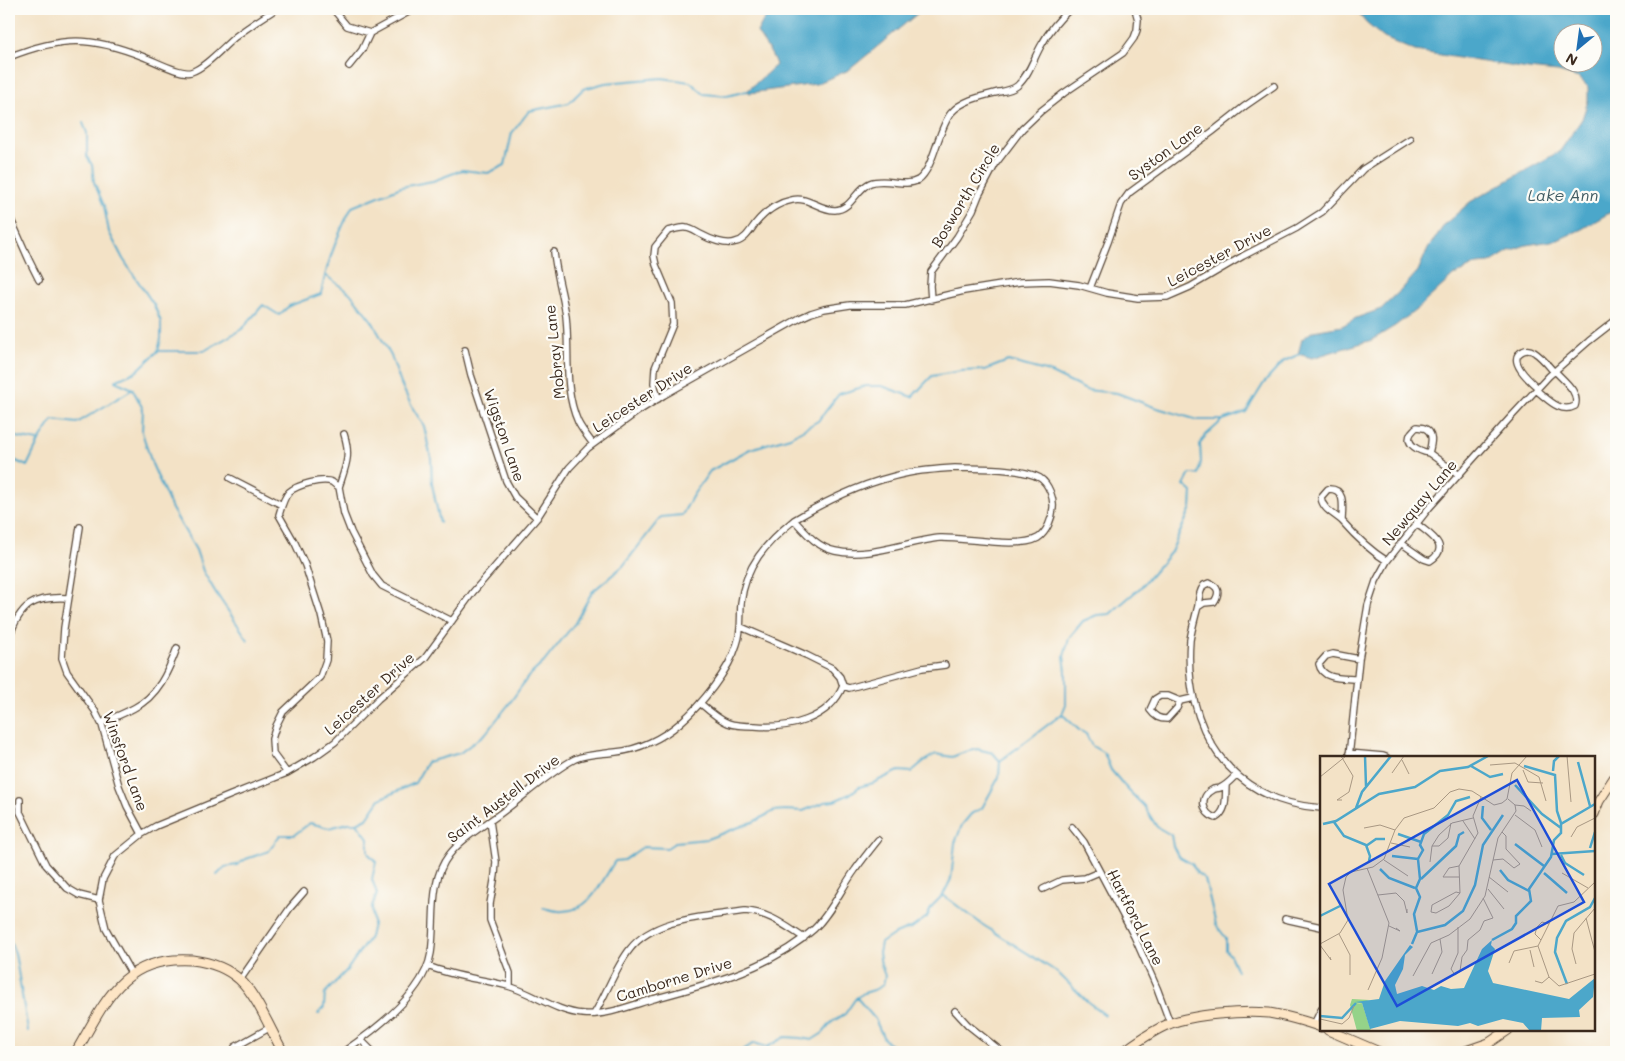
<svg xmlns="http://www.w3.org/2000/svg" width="1625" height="1061" viewBox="0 0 1625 1061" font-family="Mali,sans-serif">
<rect width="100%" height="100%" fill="#fdfcf7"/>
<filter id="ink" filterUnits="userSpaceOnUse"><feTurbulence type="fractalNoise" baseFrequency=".02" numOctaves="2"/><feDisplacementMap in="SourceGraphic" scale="10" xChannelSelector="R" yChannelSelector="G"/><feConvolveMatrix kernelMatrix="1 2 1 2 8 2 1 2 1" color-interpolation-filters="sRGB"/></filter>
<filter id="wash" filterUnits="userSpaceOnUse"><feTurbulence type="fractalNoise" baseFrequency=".0096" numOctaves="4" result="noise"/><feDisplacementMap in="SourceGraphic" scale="20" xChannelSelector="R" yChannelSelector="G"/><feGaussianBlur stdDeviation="1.12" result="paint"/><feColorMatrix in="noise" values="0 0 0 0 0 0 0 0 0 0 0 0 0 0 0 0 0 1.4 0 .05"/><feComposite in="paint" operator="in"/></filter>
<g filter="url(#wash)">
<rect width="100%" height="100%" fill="#f3e2c6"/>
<path fill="#4ca7ca" stroke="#446874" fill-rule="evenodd" d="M777 9H923L849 70 816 84 750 93 747 91 776 65C772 52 763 43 757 32L764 19Z
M1355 9H1616V209L1582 229 1558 240 1526 245 1509 251 1490 263 1477 264 1453 276 1416 310 1395 326 1372 340 1312 358 1298 354 1302 339 1313 331 1342 326 1356 318 1381 309 1402 289 1418 271 1428 248 1445 224 1470 202 1560 151 1582 119 1588 101V87L1579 78 1558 72 1528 69 1415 51 1384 38 1366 23ZM1562 32H1592V62H1562Z"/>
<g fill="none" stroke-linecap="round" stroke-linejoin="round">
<path stroke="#4ca7ca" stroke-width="2" d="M83 123 87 133V157L92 165 94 182 104 206 109 232 123 259 154 305 161 322V339L158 351
M325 275 350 293 372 321 391 356 401 384 412 407 424 426 431 458 432 484 440 523
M133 390 143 409 142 432 152 464 172 509 196 550 203 571 216 593 248 640
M9 434 11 436 38 441
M9 466 14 460 27 466 39 441 53 420 77 423 133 389 115 381 137 371 158 351H204L242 329 263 305 279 315 289 306 321 294C327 262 337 235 352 207L401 187 433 181 462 170 488 173 505 165 512 133 529 111 569 103 583 89 605 83 662 78 690 82 704 94 727 96 747 91
M1062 714 1079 730 1086 734 1092 746 1104 753 1111 770 1128 790 1144 806 1157 827 1171 835 1173 846 1178 856 1192 864 1197 873 1205 879 1216 925 1226 938V950L1231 957 1237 971
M217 875 225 867 237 865 246 859 269 851 280 835H294L310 823 329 828 348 823H357L367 818 380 799 415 783 427 762 460 753 486 733 509 704 528 677 544 662 575 623 592 592 623 566 661 517 682 515 693 495 710 471 750 449 790 437 818 421 839 394 866 386H882L912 397 932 376 961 371 985 370 1008 361 1049 372 1086 390 1117 393 1154 407 1198 420H1223L1246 412 1264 383 1284 361 1300 354
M943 895 983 925 1057 972 1088 1002 1105 1015
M543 908C549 909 556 912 563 911 591 911 601 882 615 861L624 860 643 847 667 848 676 842 707 839 753 822 774 811 785 810 803 811 825 802 834 801 850 794 859 787 873 783 890 775 899 771 911 772 924 761 936 754 952 757 965 752 977 749 993 753 1000 761
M9 938 15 953 28 1031
M857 998 875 1019 884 1039 899 1052
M318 1014 324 1007 325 993 347 970 370 937 373 924 372 906 377 894 372 879 376 862 368 853V838L357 823
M740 1052 754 1043 767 1047 785 1037 800 1038 812 1040 823 1033 832 1022 845 1014 856 998 864 993 874 990 883 985 885 976 881 965 879 953 881 943 893 935 913 927 927 917 932 906 943 895 951 879 955 843 962 825 971 814 982 808 999 777 1000 761 1062 714 1066 704V671L1064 656 1069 638 1083 621 1097 615 1110 614 1120 605 1140 588 1171 552 1191 508 1192 492 1184 485 1190 474H1198L1201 462 1200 444 1206 435 1223 420"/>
</g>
</g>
<g filter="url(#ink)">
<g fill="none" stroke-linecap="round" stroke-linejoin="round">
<defs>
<path id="street" d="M333 9 347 26 370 33 414 9
M9 57C62 36 91 36 144 57 155 61 180 75 191 72 205 68 223 47 235 37 248 27 262 18 276 9
M349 66 362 50 370 33
M9 215 29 260 39 280
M554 252C556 274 563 294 566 316 570 351 563 388 578 422 582 430 588 437 593 444
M1090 288 1108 242 1121 204 1129 193 1212 132 1245 106 1274 86
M931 300 930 286 931 272 957 237 973 210 979 195 996 163 1022 129 1041 111 1064 93 1123 53 1134 38 1137 30 1138 20 1135 9
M465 350 471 375 506 481 515 497 537 518
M1538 388C1530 381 1505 359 1523 351 1527 349 1531 350 1534 352 1542 357 1548 365 1554 372
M1536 390C1548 399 1560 414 1575 406 1580 392 1564 381 1555 371
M658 399 654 383 655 368 673 324 672 303 656 265 654 256 655 247 668 231C673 230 681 227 686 228 691 228 696 232 700 234 709 239 726 246 736 242 745 240 750 231 755 224 764 213 777 203 792 200 808 196 819 210 835 210 851 210 856 189 870 183 886 177 905 188 918 180 934 169 937 131 951 113 962 100 983 96 999 92 1005 91 1012 90 1017 86 1029 76 1034 57 1042 44 1049 31 1059 19 1070 9
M1429 453C1420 451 1404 445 1411 433 1412 432 1415 428 1417 427 1418 427 1423 428 1424 428 1435 432 1431 445 1429 453L1458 474
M955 468C978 469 1021 467 1040 478 1049 484 1054 499 1053 508 1052 519 1047 532 1038 538 1019 549 964 537 940 538 908 541 868 559 835 551 817 547 806 533 794 520 829 499 868 481 908 473 923 470 939 469 955 468Z
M230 478 282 505
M339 487C346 465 351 456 344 434
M1342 521C1333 513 1322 509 1321 497L1328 489C1347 488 1342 509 1342 521 1356 537 1369 550 1387 561
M80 527 64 628 62 658 67 672 95 711 102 725 119 786 127 806 142 834
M1401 543 1424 559 1430 561C1453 546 1428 534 1416 523
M1198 607 1204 603 1214 602C1220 593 1219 587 1209 583L1204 585C1199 592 1199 598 1198 606 1195 618 1192 628 1190 640 1183 727 1229 802 1321 808
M9 638C20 604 34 596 68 598
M1356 679C1343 678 1322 680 1319 664L1326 656 1333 654 1359 659
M843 686 849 688 922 668 945 665
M1180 701 1177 708 1167 719C1159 719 1155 717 1150 710L1155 699 1160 696H1168L1180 701 1193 698
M700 703C708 710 718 719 728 723 736 726 746 726 755 726 788 729 829 720 843 686L840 677 832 668 806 655 741 627
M101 723C112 718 123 714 134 708 158 696 168 672 177 648
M1349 753 1383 756 1386 757
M1349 757 1359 659 1368 605 1376 581 1387 561 1429 508 1509 419 1549 376 1589 341 1616 320
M287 773 273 754 272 739 276 726 283 712 320 677 326 660 327 641 321 615 305 565 295 543 279 515C281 508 284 497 289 492 297 485 322 478 332 482 333 483 337 486 339 487L344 514 351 532 373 575 382 586 452 621
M1226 785C1225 797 1228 810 1216 818 1202 814 1199 797 1212 790 1214 788 1217 789 1220 788 1227 785 1231 780 1236 775
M20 800V812L46 865 67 888 79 895 99 900
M490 821 496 862 495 875 490 904V920L510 973V986
M1072 827 1084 842 1134 936 1157 988 1170 1023
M1043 889 1062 880 1085 878 1099 872
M1285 919 1321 927
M428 966C454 977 482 979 508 986 533 993 556 1012 583 1014 606 1016 630 1006 653 999 708 984 770 969 814 929 831 913 841 889 855 870 862 860 870 850 878 840
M131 973 106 929 99 900 103 879 115 856 142 834 156 826 231 795 287 773 314 757 335 742 378 699 425 658 473 592 537 518 569 468 588 448 637 412 664 395 800 318 811 313 824 309 850 305H905L964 291 1020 282 1049 281 1079 285 1107 293 1138 298 1167 297 1190 287 1243 256 1297 228 1322 212 1363 169 1410 139
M240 980 290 908 304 892
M955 1011 968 1025 1002 1052
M594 1014C607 993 615 968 630 949 655 917 708 917 745 911 770 913 784 925 804 938
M1314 1024 1321 1010
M361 1040 373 1052
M235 1047 269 1028
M343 1052C374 1031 425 992 431 953 436 921 428 882 449 855 463 837 487 824 505 810 525 795 553 770 575 759 587 754 602 754 616 752 638 750 663 738 680 723 701 705 729 671 737 644 742 630 740 617 741 603 745 566 766 543 794 520"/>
<path id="secondary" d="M1594 814 1599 801 1616 775
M1328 1030 1379 1052
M76 1052C105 1002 123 955 192 960 209 962 227 968 240 980 256 994 272 1033 283 1052
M1123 1052C1137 1042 1153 1030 1169 1024 1193 1014 1243 1011 1269 1013 1283 1015 1308 1022 1321 1027
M1463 1052 1489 1043 1508 1030"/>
</defs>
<use href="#street" stroke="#574637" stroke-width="8"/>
<use href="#secondary" stroke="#574637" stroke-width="11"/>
<use href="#street" stroke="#fff" stroke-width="5.5"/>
<use href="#secondary" stroke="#fde5c5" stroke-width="9"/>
</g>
</g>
<g text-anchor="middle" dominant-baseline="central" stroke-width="4.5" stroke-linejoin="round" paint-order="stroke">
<g font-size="15" fill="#3b2a1e" stroke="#fdfcf7">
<text transform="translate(1165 151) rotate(-36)">Syston Lane</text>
<text transform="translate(965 195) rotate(-59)">Bosworth Circle</text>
<text transform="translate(1219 255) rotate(-28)">Leicester Drive</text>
<text transform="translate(554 352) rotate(-96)">Mobray Lane</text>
<text transform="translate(642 397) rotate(-33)">Leicester Drive</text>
<text transform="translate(505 435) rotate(71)">Wigston Lane</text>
<text transform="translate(1419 502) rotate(-50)">Newquay Lane</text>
<text transform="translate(369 693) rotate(-42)">Leicester Drive</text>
<text transform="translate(126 761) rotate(70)">Winsford Lane</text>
<text transform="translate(503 798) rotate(-37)">Saint Austell Drive</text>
<text transform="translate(1136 917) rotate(63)">Hartford Lane</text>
<text transform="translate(674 979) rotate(-17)">Camborne Drive</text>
</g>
<g font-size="16" font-style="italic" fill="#425c63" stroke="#fdfcf7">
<text x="1563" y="194">Lake Ann</text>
</g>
</g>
<g transform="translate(1320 756)">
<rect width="275" height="275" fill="#f3e2c6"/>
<path d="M32 243 50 244 36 248 42 247 51 275H37L30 249Z" fill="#95d389"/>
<path d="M172 184 171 189 175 193 168 215 173 227 249 243 275 222 273 241 259 254 260 261 222 262 221 275H210L203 267 183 263 158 270 150 267 138 270 80 265 50 273 42 247 35 246 59 243 65 225 90 189 93 191 85 199 83 213 75 229 77 238 102 230 114 234 121 230 131 233 144 232 162 193Z" fill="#4ca7ca"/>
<path fill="none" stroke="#4ca7ca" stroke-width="2.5" d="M45 0 46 30M258 6 270 50M151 10 170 21 183 18M204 10 235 19 237 55 241 67M233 15 234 5 239 0M195 29 222 58 241 72M163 50 162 62 171 74M36 52 42 36 71 0M14 66 24 80 46 89 50 100 49 105M3 68 16 65 59 38 95 31 120 15 148 11 168 0M78 78 101 86M195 88 224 110M46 90 56 83H65M270 92 275 76M232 98 275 95M241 99 245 107 264 119M72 100 98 103M60 113 69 122 95 132M180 114 188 124 209 135M224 117 247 137M101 123 136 90 139 79 144 76M0 160 20 150M97 175 94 158 100 141 96 132 100 123 98 103 103 94 100 89 104 78 128 59 136 45 150 41M172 184 192 173 196 167V160L211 145 209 133 231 101 234 84 241 77V68L275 48M92 188 97 176 125 169 143 155 155 129 163 89 183 59M247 228 235 196 237 182 246 165 270 151 275 142M0 260 22 262 36 247"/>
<path fill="none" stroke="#a99883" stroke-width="1" d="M21 0 33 20 29 36 17 44H22M247 0 251 46M82 4 89 18M170 9 195 7 219 21 226 45M203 14 208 26 223 27M72 17 84 0M0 21 26 0M195 49 204 50 211 55M195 59 215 74 222 91M143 65 155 83M44 72 60 69 75 74M251 81 257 71 275 62M71 87 90 91M112 90H119L128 82 131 67M64 104 88 120M173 104 183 103 194 112 200 108 186 93V80L182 76M110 106 112 90 119 79 132 67 153 62M139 110 129 112 123 121H139M47 112 69 167 62 202 48 234M242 117 268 132M169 121 188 136M168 133 184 153M136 136 140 137 129 150 116 157 111 156 112 149ZM140 137 139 110 158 77 153 60 161 41M58 139 76 137 84 145 87 157V153M266 162 275 196M69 170 80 175 76 172M138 171V197L131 213 135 219 140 215 142 201 147 194 148 184 160 174 164 165 173 162 163 142M19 178 30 199V219M221 184 215 178 217 171 222 166 229 168M0 188 20 177 28 164 23 134 26 121 31 116 53 111 64 103 75 74 84 62 114 52 130 36 139 33 152 35 174 49 182 47 187 43 192 17 207 0M0 189 11 204 10 201M218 190 229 221 239 230 275 218M210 194 214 211M189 207 194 195 218 190 238 150 254 146 275 126M256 208 252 193 254 177 275 152M112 218 122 196 120 183M93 220 111 187 129 179 150 163 165 140 178 82 196 55 195 49 188 43M215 225 222 227 229 221M0 263 22 268 29 262 34 250"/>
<path fill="#1d4ed8" fill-opacity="0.15" stroke="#1d4ed8" stroke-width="2.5" d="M197 24 264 146 77 250 9 128Z"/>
<rect width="275" height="275" fill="none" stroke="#3b2a1e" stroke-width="2.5"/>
</g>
<rect width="1625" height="1061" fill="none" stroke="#fdfcf7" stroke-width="30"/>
<g transform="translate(1578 48) rotate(209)"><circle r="24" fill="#fdfcf7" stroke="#afa8a0"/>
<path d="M0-4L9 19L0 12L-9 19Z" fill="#1f6fb2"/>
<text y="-8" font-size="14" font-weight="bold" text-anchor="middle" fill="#3b2a1e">N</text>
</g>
</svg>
